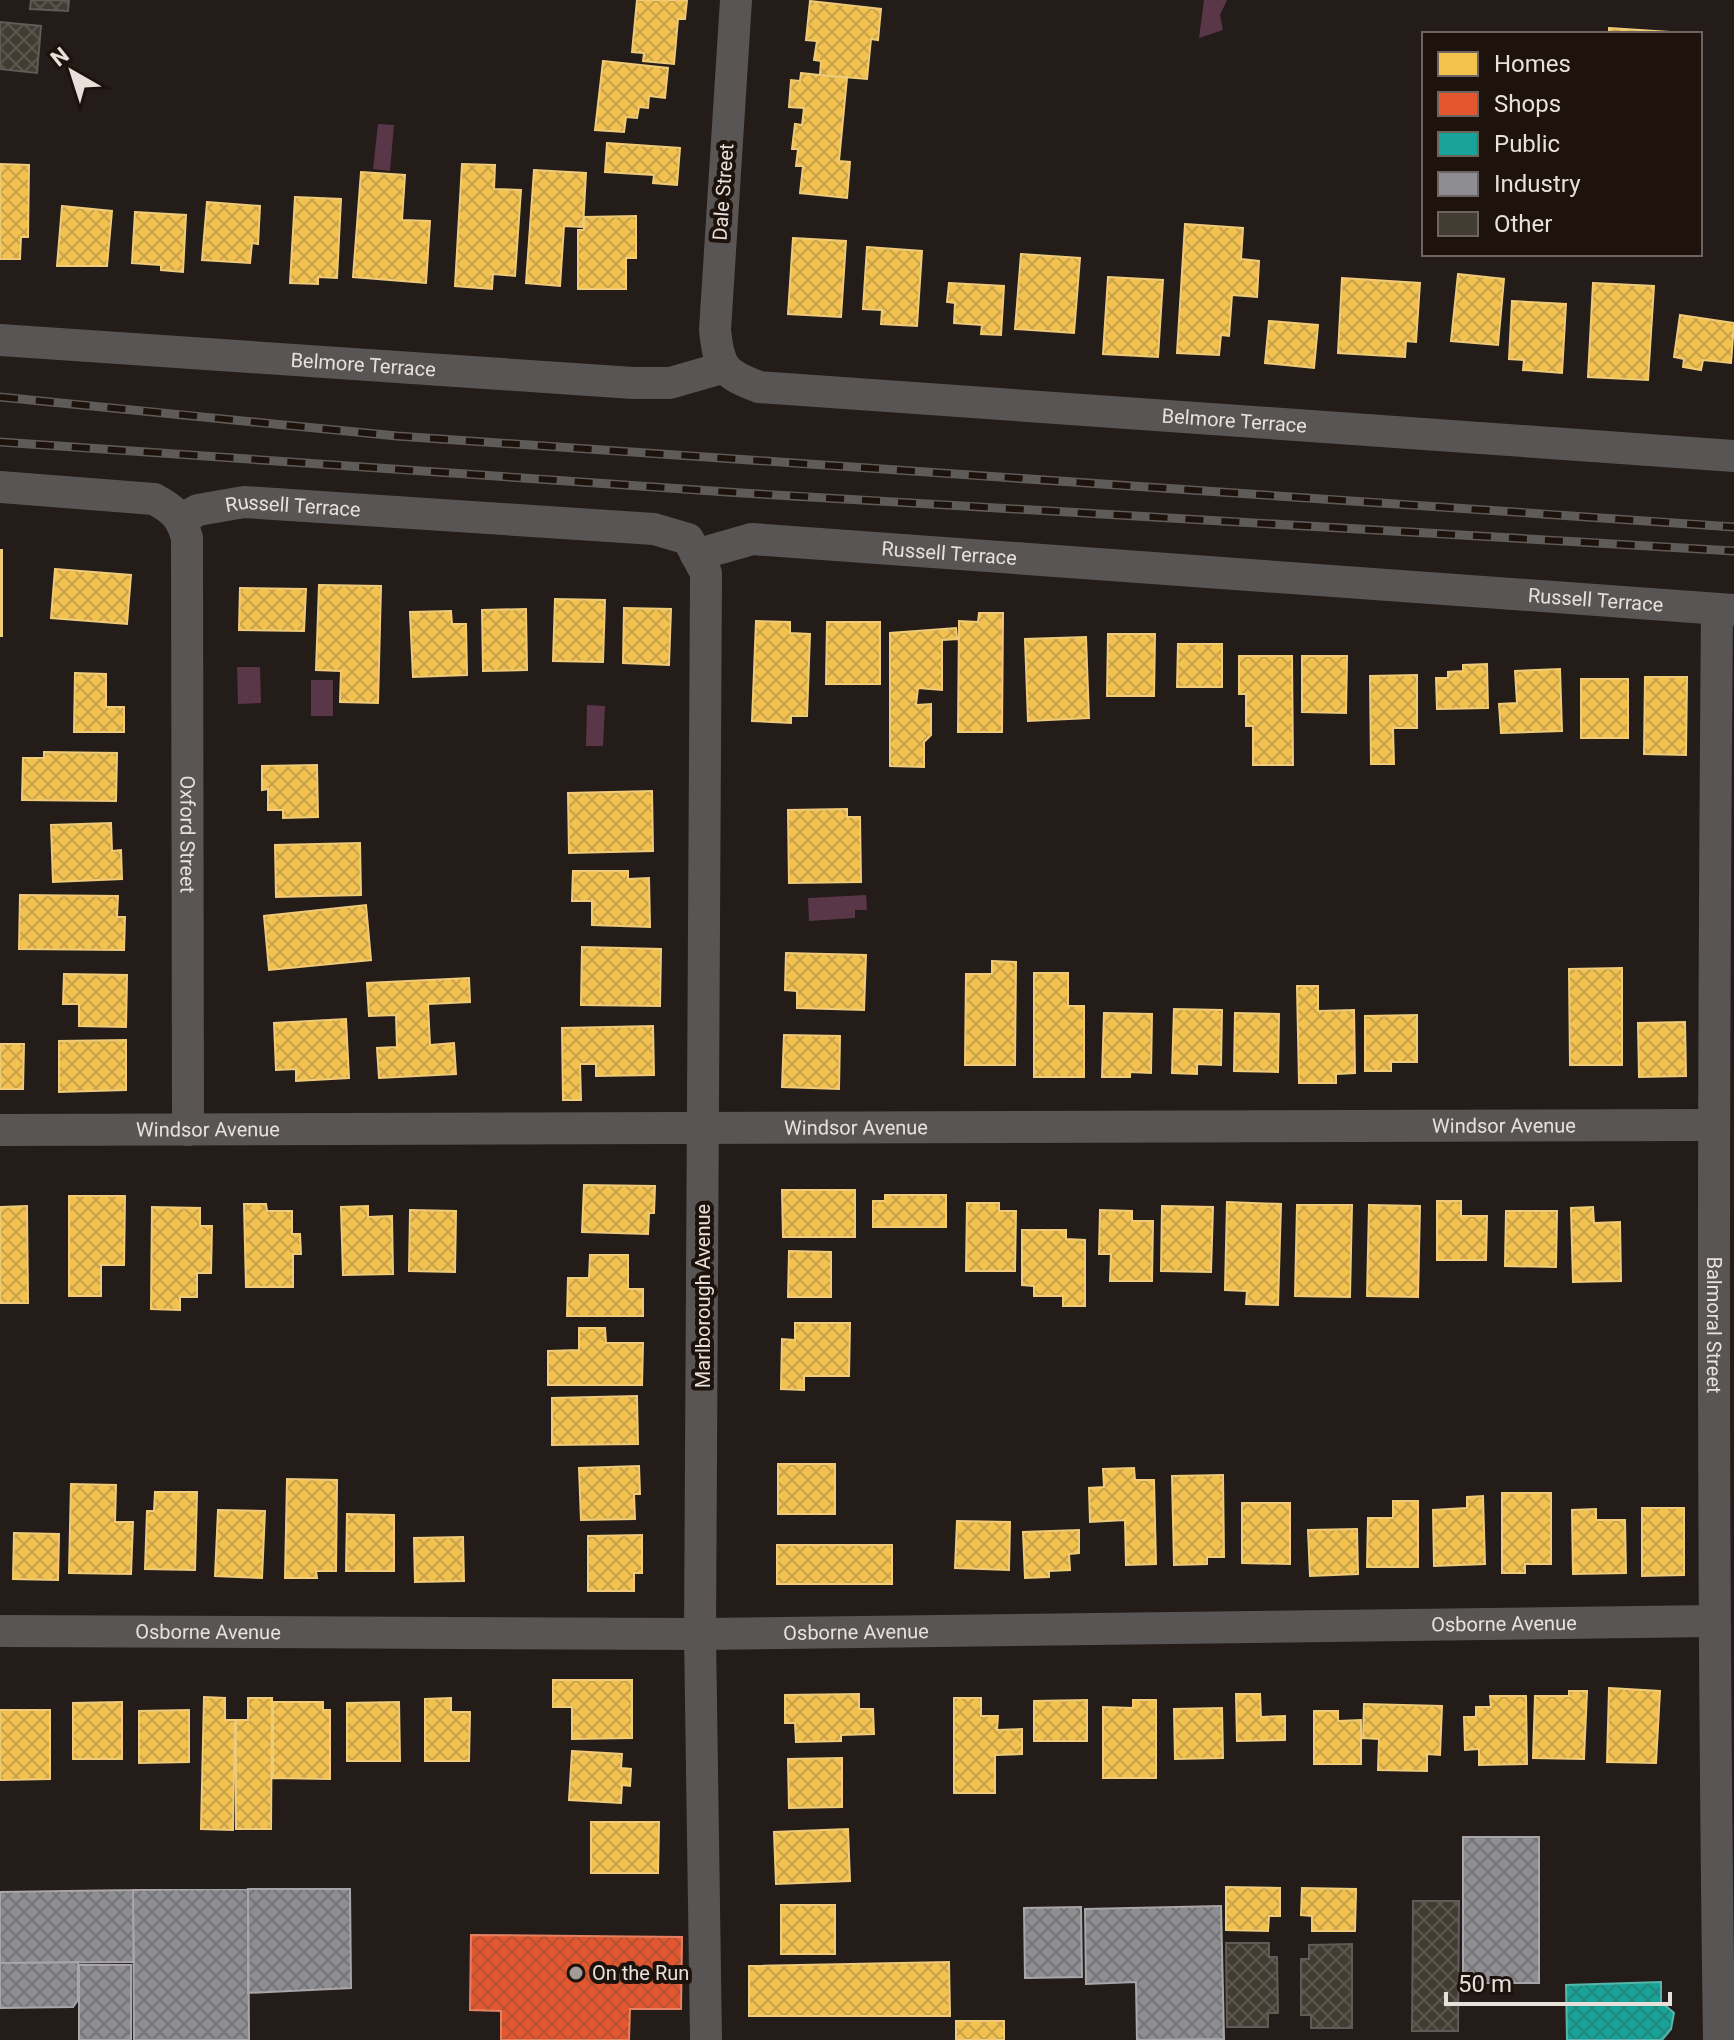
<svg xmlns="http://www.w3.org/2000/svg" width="1734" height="2040" viewBox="0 0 1734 2040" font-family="Roboto,sans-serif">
<defs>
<pattern id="homes-cross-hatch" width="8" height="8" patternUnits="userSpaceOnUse" patternTransform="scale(2)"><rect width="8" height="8" fill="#f2c14e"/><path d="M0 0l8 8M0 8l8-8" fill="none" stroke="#c7a24b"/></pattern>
<pattern id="shops-cross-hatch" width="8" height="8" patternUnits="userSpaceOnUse" patternTransform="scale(2)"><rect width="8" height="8" fill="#e4572e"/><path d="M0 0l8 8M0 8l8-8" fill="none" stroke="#b55134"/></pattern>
<pattern id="public-cross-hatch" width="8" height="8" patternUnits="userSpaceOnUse" patternTransform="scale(2)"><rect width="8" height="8" fill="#17a398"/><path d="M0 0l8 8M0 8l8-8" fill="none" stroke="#25867e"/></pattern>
<pattern id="industry-cross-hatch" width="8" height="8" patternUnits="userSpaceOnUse" patternTransform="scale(2)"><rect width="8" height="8" fill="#8d8d92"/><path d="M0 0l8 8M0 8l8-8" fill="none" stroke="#747376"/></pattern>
<pattern id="building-cross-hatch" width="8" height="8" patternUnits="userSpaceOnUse" patternTransform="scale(2)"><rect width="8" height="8" fill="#423c32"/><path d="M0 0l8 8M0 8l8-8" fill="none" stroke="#5d584f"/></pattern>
</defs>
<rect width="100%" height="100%" fill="#231c18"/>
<path fill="#5a3649" d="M1204 0H1227L1220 15 1223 30 1199 38Z
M378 124 394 125 390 171 373 169Z
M237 667H260L261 703 238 704Z
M311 680H333V716H311Z
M587 705 605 706 603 746H586Z
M866 895 867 910H855V918L809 921 808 898Z"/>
<path fill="url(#homes-cross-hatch)" stroke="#efca78" stroke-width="2" d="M637 0H687L685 19H678L674 64 643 61 644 53 632 52Z
M810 1 881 9 878 40 871 39 867 79 820 75 821 61 814 60 817 41 806 40Z
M1609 28 1685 33V34H1609Z
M603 61 668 68 665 98 649 96 648 108 639 107 637 118 626 117 624 132 595 130Z
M801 73 847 78 839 161 850 162 847 198 800 193 803 166H796L798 149H792L795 124 802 125 804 108 789 107 791 80 800 81Z
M607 143 680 148 677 185 653 183 654 175 605 172Z
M0 164 29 165 28 237H21L20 259H0Z
M462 164 495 165 494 189 521 190 515 276 493 274 492 289 455 286Z
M534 170 586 173 583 227 564 226 560 286 526 283Z
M361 172 405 175 402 220 430 221 426 283 353 277Z
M295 197 341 199 337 278 318 277V284L290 283Z
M207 202 260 206 258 244 252 243 250 263 202 260Z
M62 206 112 211 107 266H57Z
M135 212 186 215 183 272 161 270V265L132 263Z
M636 216V258H626V289H578V230H584V217Z
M1185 224 1243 228 1241 259 1259 261 1257 297 1232 295 1229 336 1221 335 1219 355 1177 353Z
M793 238 846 241 841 317 788 314Z
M867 247 922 251 917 326 881 324 882 310 863 309Z
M1021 254 1080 258 1074 333 1015 329Z
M1458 274 1504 279 1498 345 1451 341Z
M1108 277 1163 280 1158 357 1103 354Z
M1342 278 1420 283 1416 342 1406 341 1405 357 1338 353Z
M949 283 1004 286 1001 335 981 334 982 325 954 323 955 303 947 302Z
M1593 283 1654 286 1648 380 1588 377Z
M1512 301 1566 304 1562 373 1523 370 1524 360 1509 359Z
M1680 315 1734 323 1731 363 1703 360 1701 370 1683 367 1684 359 1674 357Z
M1269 321 1318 325 1314 368 1265 363Z
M0 550H2V636H0Z
M55 569 131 575 127 624 51 618Z
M319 585 381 586 378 703 340 702 341 671 316 670Z
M240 588 306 589 304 631 239 630Z
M555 599 605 600 603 662 553 661Z
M624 608 671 609 669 665 623 663Z
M526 609 527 670 483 671 482 610Z
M451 611 452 624H466L467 675 413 677 410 612Z
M979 613H1003L1002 732H958L959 621 978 622Z
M756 621 790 622V633L810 634 807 716H791V723L752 721Z
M827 622H880V684H826Z
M956 628 957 639 942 640V690L918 688 916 705 931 704V735L924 742V767L890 766V633Z
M1108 634H1155L1154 696H1107Z
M1086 637 1089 718 1028 721 1025 639Z
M1178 644H1222V687H1177Z
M1239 656H1292L1293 765H1253V726H1246V694H1239Z
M1302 656H1347L1346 713 1302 712Z
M1487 664 1488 708 1437 709 1436 678H1448V672L1463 671V665Z
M1560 669 1562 731 1501 733 1499 704 1517 703 1515 671Z
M75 673 106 674V707H124V732H74Z
M1417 675V728H1393L1394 764H1371L1370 676Z
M1645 677H1687L1686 755 1644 754Z
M1581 679H1628V738H1581Z
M44 752 117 753 116 801 22 800 23 758H44Z
M317 765 318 817 283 818V810H268V789L262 790V766Z
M652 791 653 851 569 853 568 793Z
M847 809V817H860L861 882 789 883 788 810Z
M111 823 112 851 121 850 122 879 53 882 51 825Z
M360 843 361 895 276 897 275 845Z
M573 871H628V879L649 878 650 927 592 925V901H572Z
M20 895 118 896 117 917H125L124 950 19 949Z
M366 905 371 960 269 970 264 916Z
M582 947 661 949 660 1006 581 1005Z
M786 953 866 955 864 1010 797 1008V991L785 990Z
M992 961 1016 962 1015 1065H965L966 974H992Z
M1622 968V1065H1570L1569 969Z
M1034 973H1068V1006H1084V1077H1034Z
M64 974 127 975 126 1027 79 1026V1004H63Z
M469 978 470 1002 428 1004 430 1045 454 1043 456 1074 379 1078 377 1048 397 1047 396 1015 369 1016 367 983Z
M1297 986H1318V1011L1354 1010 1355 1073 1336 1074V1083H1299Z
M1174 1009 1222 1010 1221 1065 1197 1064V1074L1172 1073Z
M1104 1013 1152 1014 1151 1073 1130 1072V1077H1102Z
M1235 1013 1279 1014 1278 1072 1234 1071Z
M1417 1015V1062H1391V1071H1365V1016Z
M346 1019 349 1078 296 1081V1069L276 1070 274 1023Z
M1685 1022 1686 1076 1639 1077 1638 1023Z
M653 1026 654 1075 596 1076V1064H580L581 1100H563L562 1028Z
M784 1035 840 1036 839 1089 782 1087Z
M126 1040V1090L59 1092V1041Z
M0 1044H24L23 1089H0Z
M584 1185 655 1186 654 1213H649L648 1234 582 1232Z
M782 1190H855V1237H783Z
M885 1195H946V1227H873V1201H885Z
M69 1196H125L124 1265H101V1296H69Z
M1437 1201H1461V1216H1487L1486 1260H1437Z
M1227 1202 1281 1204 1278 1305 1246 1304 1247 1291 1225 1290Z
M967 1203H999V1211H1016L1015 1271H966Z
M244 1204H266L267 1211H292V1234H300L301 1254H293V1287H246Z
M1297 1205H1352L1350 1297 1295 1296Z
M1369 1205 1420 1206 1418 1297 1367 1296Z
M27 1206 28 1303H0V1207Z
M368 1206V1217L392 1216 393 1274 343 1275 341 1207Z
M1162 1206 1213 1207 1211 1272 1161 1271Z
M152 1207 200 1208V1226H212L211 1273H197V1297H180V1310L151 1309Z
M1593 1207 1594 1223 1620 1222 1621 1281 1573 1282 1571 1208Z
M410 1210 456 1211 455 1272 409 1271Z
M1100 1210 1132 1211V1221H1153L1152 1281H1110L1111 1254H1099Z
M1506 1211H1557L1556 1267 1505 1266Z
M1022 1230H1066V1239L1085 1240V1306H1063V1296H1034V1286L1022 1285Z
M789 1251 831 1252V1297H788Z
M590 1255H628V1289H643V1316H567L568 1278H589Z
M795 1323H850L849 1376H804V1390L781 1389 782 1339 795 1340Z
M579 1328H605L606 1343H643L642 1385H548V1351L579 1350Z
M637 1396 638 1444 552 1445V1398Z
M778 1464H835V1514H778Z
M639 1466 640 1494H634L635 1519 581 1520 579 1468Z
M1134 1468 1135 1480H1154L1156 1564 1126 1565 1125 1520 1090 1522 1089 1488 1104 1487 1103 1469Z
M1223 1475 1224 1557H1207V1564L1174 1565 1172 1476Z
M287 1479 337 1480 336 1571H316L317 1578H285Z
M71 1484 116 1485 115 1522H133L131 1574 69 1573Z
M155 1492H197L195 1570 145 1569 147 1511H154Z
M1502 1493H1551V1564H1525V1573H1502Z
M1483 1496 1485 1564 1434 1566 1433 1510 1467 1508V1497Z
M1393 1501H1418V1567H1367L1368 1518H1393Z
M1242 1503H1290V1564L1242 1563Z
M1642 1508H1684V1575L1642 1576Z
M1596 1509V1520H1625L1626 1573 1573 1574 1572 1510Z
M218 1510 265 1511 262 1578 215 1576Z
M347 1514 394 1515V1571H346Z
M957 1521 1010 1522 1009 1570 955 1568Z
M1357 1529 1358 1574 1310 1576 1308 1530Z
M1079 1530V1553L1069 1554 1070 1570 1049 1571V1577L1025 1578 1023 1532Z
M14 1533 59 1534 58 1580 13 1579Z
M642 1535V1573H634V1591H588V1536Z
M463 1537 464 1581 415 1582 414 1538Z
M777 1545H892V1584H777Z
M553 1680H632V1738L572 1739V1707H553Z
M1609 1688 1660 1691 1656 1763 1607 1762Z
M1569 1691H1587L1584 1759 1533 1758 1535 1696H1569Z
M859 1694V1709H873L874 1734 841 1735V1741L796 1742 795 1723H785V1695Z
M1236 1694H1260L1261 1717 1285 1716V1740L1237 1741Z
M1490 1696H1526L1527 1764 1479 1765V1749L1465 1750 1464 1717H1476V1707H1491Z
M204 1697 225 1698V1720H235L233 1830 201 1829Z
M248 1698H272L271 1829H236V1720H248Z
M451 1698V1712H470L469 1761H425V1699Z
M954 1698H981V1716H998L997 1730 1022 1729V1754L995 1755V1793H954Z
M1087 1700V1741H1034V1701Z
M1133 1700H1156V1778H1103V1707L1133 1708Z
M122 1702V1759H73V1703Z
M273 1702H323V1710H330V1779L273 1778Z
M399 1702 400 1761H347V1703Z
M1364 1704 1442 1706 1440 1755 1427 1754V1771L1378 1770 1379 1739 1363 1738Z
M1222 1708 1223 1758 1175 1759 1174 1709Z
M0 1710H50V1779L0 1780Z
M189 1710V1762L139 1763V1711Z
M1314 1711H1338V1721L1361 1720V1764H1314Z
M572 1751 622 1754 621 1768 631 1769 630 1786 622 1785 621 1803 569 1800Z
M842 1758V1807L789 1808 788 1759Z
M591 1822H659L658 1873H591Z
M848 1829 850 1881 776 1884 774 1832Z
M1226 1887 1280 1888V1916H1269L1268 1931 1226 1930Z
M1302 1888 1356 1889 1355 1931H1312V1916L1301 1915Z
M781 1905H835V1954H781Z
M949 1962 950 2016H749V1966Z
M956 2021H1004V2040H956Z"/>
<path fill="url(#shops-cross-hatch)" stroke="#e58062" stroke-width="2" d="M471 1935 682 1937 681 2009H630L629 2040H501V2011L470 2010Z"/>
<path fill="url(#public-cross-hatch)" stroke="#56b5ac" stroke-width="2" d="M1661 1982V2002L1674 2013 1671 2029 1662 2040H1567L1566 1985Z"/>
<path fill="url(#industry-cross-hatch)" stroke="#a8a6a8" stroke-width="2" d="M1463 1837H1539V1983H1463Z
M248 1889 249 2040H134L133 1890Z
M248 1889H350L351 1988 248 1993Z
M133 1890 134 1962 0 1963V1892Z
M1221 1906 1224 2039 1137 2040 1136 1982 1086 1984 1085 1909Z
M1081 1907 1082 1977 1025 1978 1024 1908Z
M78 1962V2000L73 2007 0 2008V1963Z
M79 1965H131V2040H79Z"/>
<path fill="url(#building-cross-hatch)" stroke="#605b57" stroke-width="2" d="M31 0H69L68 11 30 9Z
M0 22 41 26 37 73 0 69Z
M1413 1901H1459L1458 2031H1412Z
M1226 1943H1269V1957H1277L1278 2013H1268V2027H1227Z
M1352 1944V2028H1311V2015H1301V1959H1309V1945Z"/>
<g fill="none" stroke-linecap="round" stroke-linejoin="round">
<g stroke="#585554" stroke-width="32">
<path id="s1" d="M736 0 715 330C719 368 724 374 759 387L1734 456"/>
<path id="s2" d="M0 340 633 383H670L722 368"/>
<path id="s3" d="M0 487 154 499C173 509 181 516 187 538L188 1130"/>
<path id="s4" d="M182 519 198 510 244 502 654 529 688 539 706 573 700 1634 706 2040"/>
<path id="s5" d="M696 555 752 539 1734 610"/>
<path id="s6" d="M1717 609C1713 1086 1712 1563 1719 2040"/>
<path id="s7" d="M0 1130 1711 1125"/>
<path id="s8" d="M0 1631 700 1634 1713 1621"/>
</g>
<defs>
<path id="rail" d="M0 397 397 436 1734 527
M0 442 742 493 1734 551"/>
</defs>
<use href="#rail" stroke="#5f5b59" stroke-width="9"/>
<use href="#rail" stroke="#1d120c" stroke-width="6" stroke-dasharray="18" stroke-linecap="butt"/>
</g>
<circle fill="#a39b97" stroke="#1d120c" stroke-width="3" cx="576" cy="1973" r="8"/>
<g text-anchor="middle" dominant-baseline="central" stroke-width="8" stroke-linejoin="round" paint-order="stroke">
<g font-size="20" fill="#e8e0db" stroke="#1d120c">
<text transform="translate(723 192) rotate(-86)">Dale Street</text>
<text stroke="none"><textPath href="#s2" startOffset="364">Belmore Terrace</textPath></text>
<text stroke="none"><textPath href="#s1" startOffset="886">Belmore Terrace</textPath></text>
<text stroke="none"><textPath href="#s4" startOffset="114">Russell Terrace</textPath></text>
<text stroke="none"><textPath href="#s5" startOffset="256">Russell Terrace</textPath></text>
<text stroke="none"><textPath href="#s5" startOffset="904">Russell Terrace</textPath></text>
<text stroke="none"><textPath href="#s3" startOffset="504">Oxford Street</textPath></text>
<text stroke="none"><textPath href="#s7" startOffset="1504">Windsor Avenue</textPath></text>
<text stroke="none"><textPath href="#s7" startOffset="856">Windsor Avenue</textPath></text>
<text stroke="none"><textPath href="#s7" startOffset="208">Windsor Avenue</textPath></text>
<text transform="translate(703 1296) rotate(-90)">Marlborough Avenue</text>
<text stroke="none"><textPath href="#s6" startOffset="716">Balmoral Street</textPath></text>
<text stroke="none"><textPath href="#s8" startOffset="1504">Osborne Avenue</textPath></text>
<text stroke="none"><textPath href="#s8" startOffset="208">Osborne Avenue</textPath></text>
<text stroke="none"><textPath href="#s8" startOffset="856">Osborne Avenue</textPath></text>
</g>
<g font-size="20" fill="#e8e0db" stroke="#1d120c" text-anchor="start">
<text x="592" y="1973">On the Run</text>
</g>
</g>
<rect x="1422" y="32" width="280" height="224" fill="#1d120c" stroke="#6e645f" stroke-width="2"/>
<rect x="1438" y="52" width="40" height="24" fill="#f2c14e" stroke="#6e645f" stroke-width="2"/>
<text x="1494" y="72" font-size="24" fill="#e8e0db">Homes</text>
<rect x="1438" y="92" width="40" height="24" fill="#e4572e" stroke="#6e645f" stroke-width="2"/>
<text x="1494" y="112" font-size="24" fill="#e8e0db">Shops</text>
<rect x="1438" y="132" width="40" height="24" fill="#17a398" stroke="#6e645f" stroke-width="2"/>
<text x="1494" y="152" font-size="24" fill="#e8e0db">Public</text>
<rect x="1438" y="172" width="40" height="24" fill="#8d8d92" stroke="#6e645f" stroke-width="2"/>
<text x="1494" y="192" font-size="24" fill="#e8e0db">Industry</text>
<rect x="1438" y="212" width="40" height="24" fill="#423c32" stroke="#6e645f" stroke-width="2"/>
<text x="1494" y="232" font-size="24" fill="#e8e0db">Other</text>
<g transform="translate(72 72) rotate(321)" stroke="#1d120c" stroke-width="6" paint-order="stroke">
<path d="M0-6L14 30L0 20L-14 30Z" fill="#e8e0db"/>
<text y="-12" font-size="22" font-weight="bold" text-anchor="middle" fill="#e8e0db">N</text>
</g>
<path d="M1446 1992v12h224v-12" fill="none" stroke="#e8e0db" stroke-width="4"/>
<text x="1458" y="1992" font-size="24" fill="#e8e0db" stroke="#1d120c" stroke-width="6" paint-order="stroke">50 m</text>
</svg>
